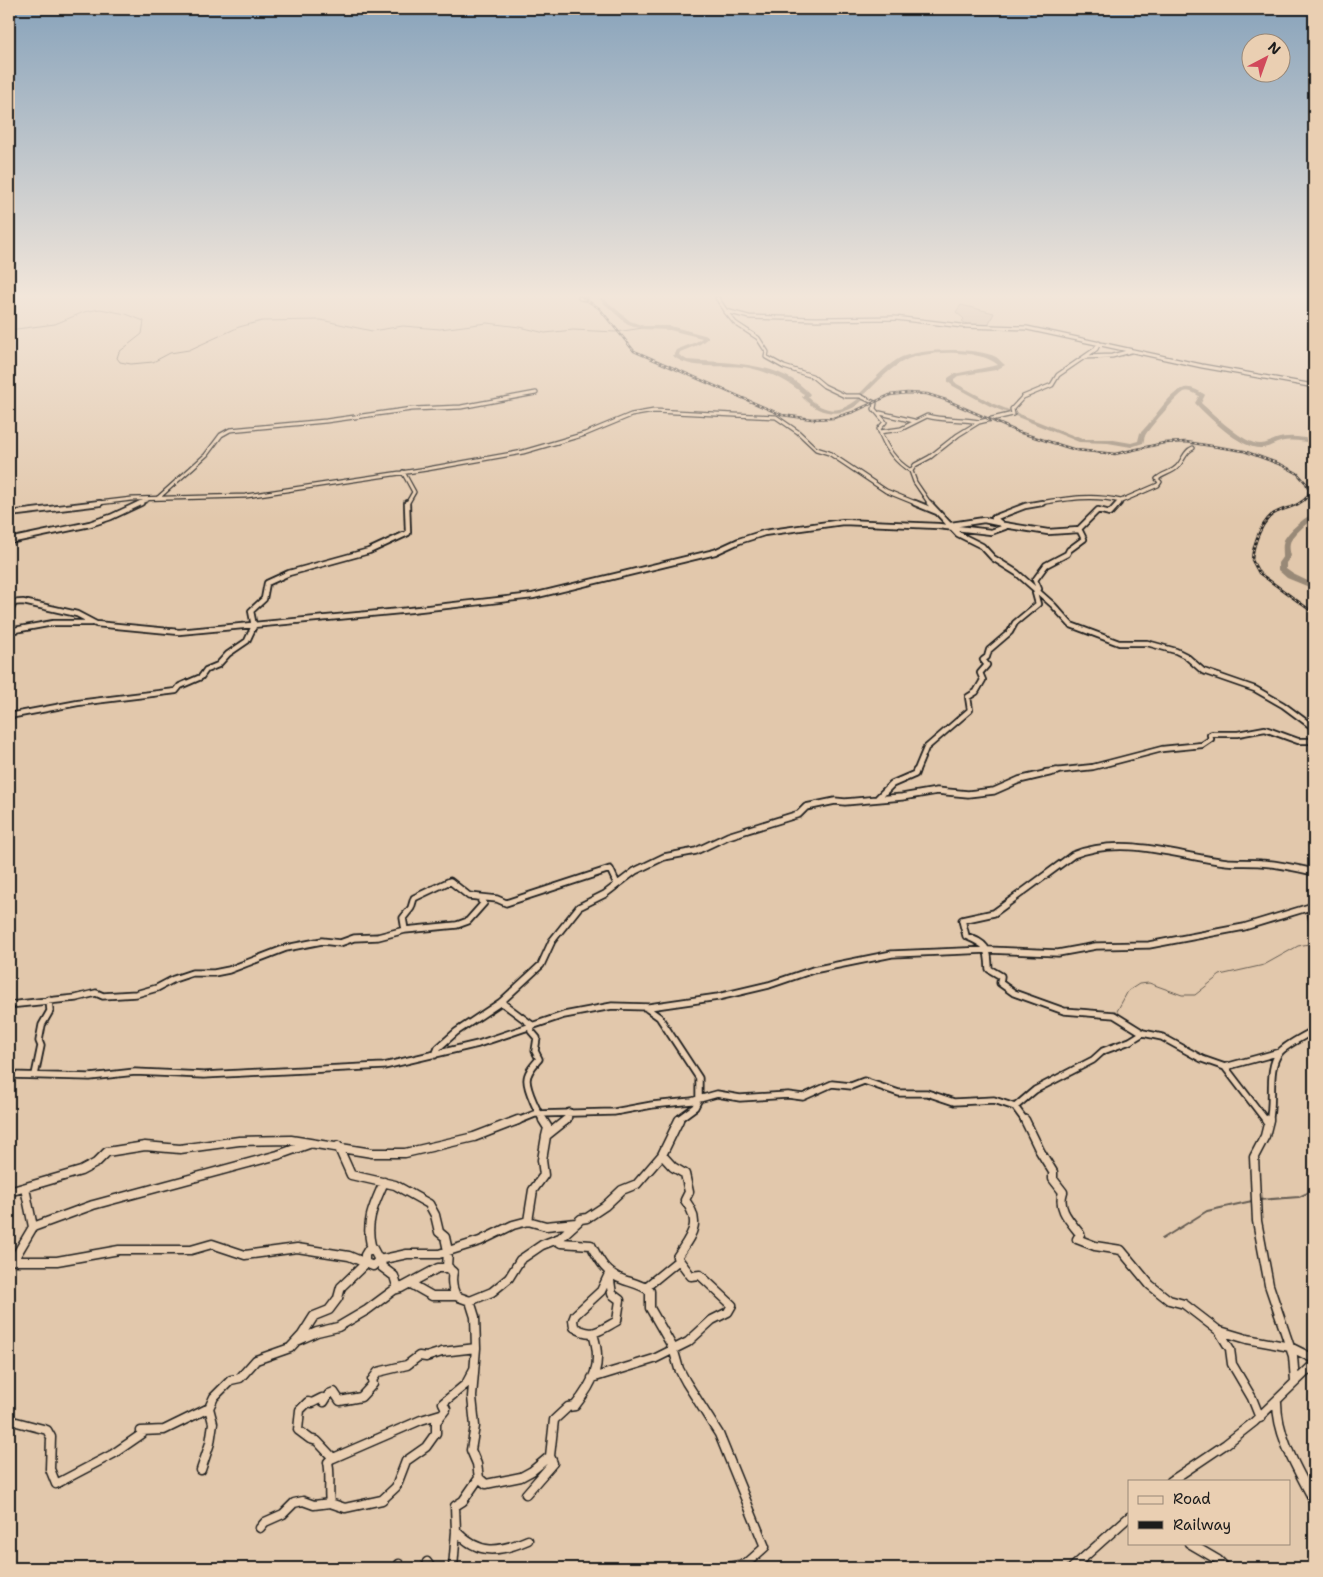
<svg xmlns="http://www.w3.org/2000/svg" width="1323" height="1577" viewBox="0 0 1323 1577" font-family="'Shantell Sans',sans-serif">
<rect width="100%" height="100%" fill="#e2c8ac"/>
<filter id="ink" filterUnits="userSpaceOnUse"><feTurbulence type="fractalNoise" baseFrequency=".02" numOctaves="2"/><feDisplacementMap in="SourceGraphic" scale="10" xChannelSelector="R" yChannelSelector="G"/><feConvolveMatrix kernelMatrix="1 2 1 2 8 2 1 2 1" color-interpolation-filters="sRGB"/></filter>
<g filter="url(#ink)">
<path fill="#c4ae97" stroke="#70655a" d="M961 305 994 313 989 323 992 326 968 325 962 321 964 319 956 312Z"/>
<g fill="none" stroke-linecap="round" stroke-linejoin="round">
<path stroke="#665d53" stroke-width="1" d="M9 330 55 324 84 312 100 309 126 314 144 321 142 334 119 352 117 358 120 362 131 364 153 362 170 353 189 350 239 327 262 321 321 320 372 331 403 326 440 329 487 323 520 327 545 333 573 330 616 332 643 328
M1116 1013 1128 991 1139 984 1149 983 1182 995H1195L1220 975 1264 965 1298 946 1314 943"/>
<path stroke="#665d53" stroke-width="2" d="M1259 1200 1299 1197 1314 1190
M1162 1239 1207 1211 1252 1201"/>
<path fill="#988977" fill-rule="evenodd" d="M598 298H603L630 321 644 326H670L708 336V338L700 344 680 352 679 355 687 360C728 363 781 361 810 394L808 397C825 413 839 414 858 399V395C871 383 883 368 898 359 918 348 976 347 996 357 999 359 1002 363 1005 365L996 370 958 376 954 379V381L957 384 994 404 1082 439H1108L1131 443 1138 441 1140 433C1152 423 1169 391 1185 388 1192 387 1198 391 1204 394L1205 395 1201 403C1213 414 1245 445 1261 444 1266 444 1271 441 1276 439 1288 435 1302 437 1314 440V444C1304 441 1290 439 1280 442 1273 444 1268 448 1261 448 1241 449 1208 417 1195 403L1199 396C1194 393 1189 390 1184 392 1178 395 1147 430 1145 436 1144 438 1144 441 1143 443L1131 447 1108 443 1079 442 990 406 953 386 948 382V378L954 374 998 365C981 349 924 350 904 361 888 369 876 384 863 396L864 399C846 418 821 417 803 398L802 397 804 394 802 393C788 380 768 372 750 368 726 363 692 372 673 356L676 350 696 342 702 338 670 330 641 329 626 323Z
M1314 514V518C1308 522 1292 536 1290 543 1289 547 1290 552 1291 556L1286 563V569L1293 574 1314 584V589L1287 578 1278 570V563L1283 556C1283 551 1282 545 1284 540 1289 531 1304 517 1314 514Z"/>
<defs>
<path id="street-far3" d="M580 298 585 299
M717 298 726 311 749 317 816 319 895 318 962 326 1027 328 1202 366 1314 386
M726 312 735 323 758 338 767 352 766 357 784 367 812 376 824 386 845 396H860L875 403 874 409 885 422 879 429C885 447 894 461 911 471
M1085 357 1112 356 1131 351
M880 413 914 421
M880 432 901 429 927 416C944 421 961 418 979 422
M403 472 414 492 407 504
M158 498 206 455 221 435 230 430 326 421 412 409 461 407 536 393
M90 504 132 499 246 496 427 469 523 452 585 434 631 415 654 411 776 417 798 432 816 449 829 453 886 491 918 504
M138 504 147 500
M930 504 915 482 911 471 915 465 930 457 958 435 979 422 1013 414 1012 409 1023 397 1052 385 1058 375 1096 349 1099 343
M1035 504C1065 499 1091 494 1121 501
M1118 504 1121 501 1158 485 1160 482 1157 479C1163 473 1172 473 1178 466 1184 459 1185 451 1193 448"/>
<path id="street-far2" d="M915 503 937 512
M929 503 958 534 982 546 993 558 1017 573 1053 605 1071 625 1119 643H1147L1176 651 1186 656 1203 671 1255 689 1283 705 1314 728
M9 514 100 503
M951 525 984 520 998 523
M1004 525 1048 532 1079 530
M9 541 90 524 111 517 141 503
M9 603 23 602 77 614 96 624 179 632 411 610 533 596 715 552 739 541 764 533 843 522 938 526 991 532 1005 527 994 518 1025 506 1042 503
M9 613 14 603
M9 631 53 623H92
M9 716 78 703 176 691 180 686 201 677 206 670 218 665 228 654 247 641 254 626 251 611 264 599 267 583 289 573 369 551 408 533 407 503
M916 772 926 748 970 710 968 697 976 692 983 680 980 673 987 665 983 660 987 657 989 650 1010 632 1015 623 1038 604 1035 593 1039 589 1035 580 1046 565 1067 554 1069 550 1084 539 1079 529 1098 510 1110 513 1119 503
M1046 772 1093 767 1162 749 1202 745 1211 739 1210 735 1212 734H1238L1265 729 1298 741H1314"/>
<path id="street-far1" d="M878 798 892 784 915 774 916 771
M1310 907 1314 927
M405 930 403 918 411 908 414 898 450 881 469 896 497 899 506 903 610 869 617 884
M501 1002 532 1025 531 1031 537 1038 535 1051 539 1059C534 1065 527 1072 527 1080 527 1090 538 1113 544 1122
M9 1005 76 998 96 993 103 996 136 994 157 988 174 979 192 973H214L229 970 286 948 322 941 340 943 354 938 378 937 405 930 457 925 468 921 484 903 481 901V898
M645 1007 659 1017 699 1078V1099L695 1107 680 1118 678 1122
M1143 1033 1114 1015 1064 1011 1014 993 1000 983 1001 976 989 969C988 946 987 945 966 936L962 920 994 913 1073 855C1124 835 1176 856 1227 862 1238 863 1250 862 1261 863 1279 864 1297 868 1314 872
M435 1055 438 1048 456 1032 501 1002 541 965 552 941 579 907 605 894 635 871 664 857 696 851 728 836 799 814 806 807 835 801 845 802 902 797 937 791 968 794 994 791 1019 780 1057 771
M1225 1067 1280 1052
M9 1075 90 1077 135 1072 204 1075 384 1066 478 1044 564 1015 612 1006 649 1007 718 997 769 985 813 970 892 954 988 950 1058 953 1096 946 1149 945 1244 927 1310 907 1314 903
M35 1075 41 1046 39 1041 42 1025 50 1011 49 1000
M1015 1107 1035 1090 1093 1060 1103 1051 1130 1041 1143 1033 1162 1037 1202 1059 1225 1067 1267 1122
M515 1122 535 1114 614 1112 652 1105 692 1101 717 1094 740 1098 788 1095 803 1097 832 1084 851 1086 864 1081 899 1093H927L954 1102 994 1100 1015 1107 1026 1122
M565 1122 568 1119 569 1112
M1269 1122C1275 1101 1266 1068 1280 1052 1287 1044 1305 1036 1314 1030"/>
<path id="street" d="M543 1120 548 1128 546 1136
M566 1120 546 1136 542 1160 544 1175 533 1190 528 1221 546 1226 576 1223
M1025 1120 1040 1151 1053 1172V1179L1063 1192C1057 1209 1070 1221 1080 1234L1077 1239 1095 1246 1121 1250 1150 1285 1169 1300 1184 1304 1219 1331 1230 1349 1232 1364 1252 1398 1260 1418
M1266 1120 1268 1123
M1269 1120 1265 1136 1254 1157 1257 1221 1269 1285 1293 1356 1295 1381
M338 1146 351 1175 395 1185 429 1204 435 1215 439 1232 445 1237 448 1251 447 1267 453 1272C451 1281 452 1288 456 1296L470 1301 475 1317 476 1348 472 1397 475 1426 471 1450 477 1464 479 1478 486 1484 521 1477 532 1471 550 1456
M25 1188 33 1227
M9 1192 81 1171 96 1163 107 1152 145 1146 180 1149 239 1141 291 1140 372 1153H405L474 1137 518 1120
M556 1240 561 1243 591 1245C599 1260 606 1274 624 1280 633 1283 642 1285 650 1291V1308L673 1348 679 1369 686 1382 719 1434 765 1547 746 1564 721 1568
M14 1259 16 1261H57L119 1250H191L212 1244 245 1255 297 1248 349 1256 373 1266 379 1260 371 1245
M379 1260 407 1254H439L480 1241 513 1225 528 1221
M381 1261 382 1267 394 1276 397 1286 401 1288 438 1268H449
M9 1262 14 1259 33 1227 93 1205 278 1155 309 1144
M609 1274 612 1294 620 1300 617 1321C600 1330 593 1339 574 1327L573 1320 575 1315 601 1291Z
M411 1284 432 1296H456
M646 1287 679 1260 677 1257C691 1235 703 1224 685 1200L689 1192 685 1174 673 1167 662 1155
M470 1301 492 1292 509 1278 520 1260 542 1245 560 1238 581 1219 587 1218 605 1206 622 1190 637 1184 662 1155 679 1120
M1220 1331 1247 1339 1290 1347 1314 1359
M299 1340 317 1332 338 1327 367 1310 394 1290 401 1288
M592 1378 654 1359 688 1342 712 1320 728 1312 732 1305 700 1275 691 1276 679 1260
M1277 1402C1277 1437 1298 1470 1314 1501
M9 1420 47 1430 51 1437 50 1469 56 1484 113 1454 142 1434 141 1431 164 1430 209 1408
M333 1458 317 1441 310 1439 298 1430 300 1410 308 1402 312 1403 322 1398 324 1402 329 1394 334 1392 340 1401 361 1397 373 1384 372 1380 378 1372 407 1365 419 1356 426 1357 442 1352 476 1348
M201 1470 210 1443 213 1423 209 1408 214 1397 231 1380 240 1378 256 1360 290 1348 302 1335 314 1316 329 1310 338 1298 341 1287 365 1264V1255L371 1245C365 1221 375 1203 384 1182
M1171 1481 1226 1444 1254 1422 1314 1364
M526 1494 553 1463 550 1456 554 1420 568 1407 575 1406C594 1382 603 1364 593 1334
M330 1503C328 1489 331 1476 328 1462L331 1459 421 1420 441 1414
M260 1528 265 1522 283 1514 294 1503 303 1501 314 1505 330 1503 345 1508 382 1500 396 1487 406 1461 426 1447 436 1433V1422L446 1409 443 1403 466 1384 474 1369
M456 1531C479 1556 500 1552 528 1540
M1189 1543 1218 1560 1226 1568
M427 1562 431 1568
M399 1564 401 1568
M453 1568 456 1531 455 1506 463 1501 479 1478
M1072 1568 1129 1517"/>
</defs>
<use href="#street-far3" stroke="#1c1c1c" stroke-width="5.5"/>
<use href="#street-far2" stroke="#1c1c1c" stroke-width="8"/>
<use href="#street-far1" stroke="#1c1c1c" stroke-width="9"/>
<use href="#street" stroke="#1c1c1c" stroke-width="11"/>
<use href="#street-far3" stroke="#eacfb2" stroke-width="3"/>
<use href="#street-far2" stroke="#eacfb2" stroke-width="4.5"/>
<use href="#street-far1" stroke="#eacfb2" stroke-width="5.5"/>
<use href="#street" stroke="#eacfb2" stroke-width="8"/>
<defs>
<path id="rail" d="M583 298 599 308 634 351 782 415 812 419 833 418 853 412 890 395 907 393 927 394 946 400 1018 432 1076 450 1115 454 1164 443 1186 442 1244 451 1282 465 1297 473 1306 483 1309 490 1308 496C1300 506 1288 507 1277 512 1262 518 1253 545 1252 560L1259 573 1314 613"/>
</defs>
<use href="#rail" stroke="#1c1c1c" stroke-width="2.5"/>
<use href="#rail" stroke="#eacfb2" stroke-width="1" stroke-dasharray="2.5" stroke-linecap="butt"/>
</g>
</g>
<linearGradient id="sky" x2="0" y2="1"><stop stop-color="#88a3bb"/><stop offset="0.57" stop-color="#f2e6da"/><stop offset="1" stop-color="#f2e6da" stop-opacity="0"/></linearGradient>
<rect width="1323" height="519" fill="url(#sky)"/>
<rect width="1323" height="1577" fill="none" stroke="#eacfb2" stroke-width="30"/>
<rect x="15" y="15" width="1293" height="1547" fill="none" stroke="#1c1c1c" stroke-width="2" filter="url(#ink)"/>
<rect x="1128" y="1480" width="162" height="65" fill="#eacfb2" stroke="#988776"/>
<rect x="1138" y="1496" width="25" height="8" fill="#eacfb2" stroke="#988776"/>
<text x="1173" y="1504" font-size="15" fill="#1c1c1c">Road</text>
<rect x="1138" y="1521" width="25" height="8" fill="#1c1c1c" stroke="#988776"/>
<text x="1173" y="1530" font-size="15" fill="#1c1c1c">Railway</text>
<g transform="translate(1266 58) rotate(41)"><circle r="24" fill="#eacfb2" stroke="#988776"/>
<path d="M0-4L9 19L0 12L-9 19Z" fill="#d1495b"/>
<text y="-8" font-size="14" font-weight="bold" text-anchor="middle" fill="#1c1c1c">N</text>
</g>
</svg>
